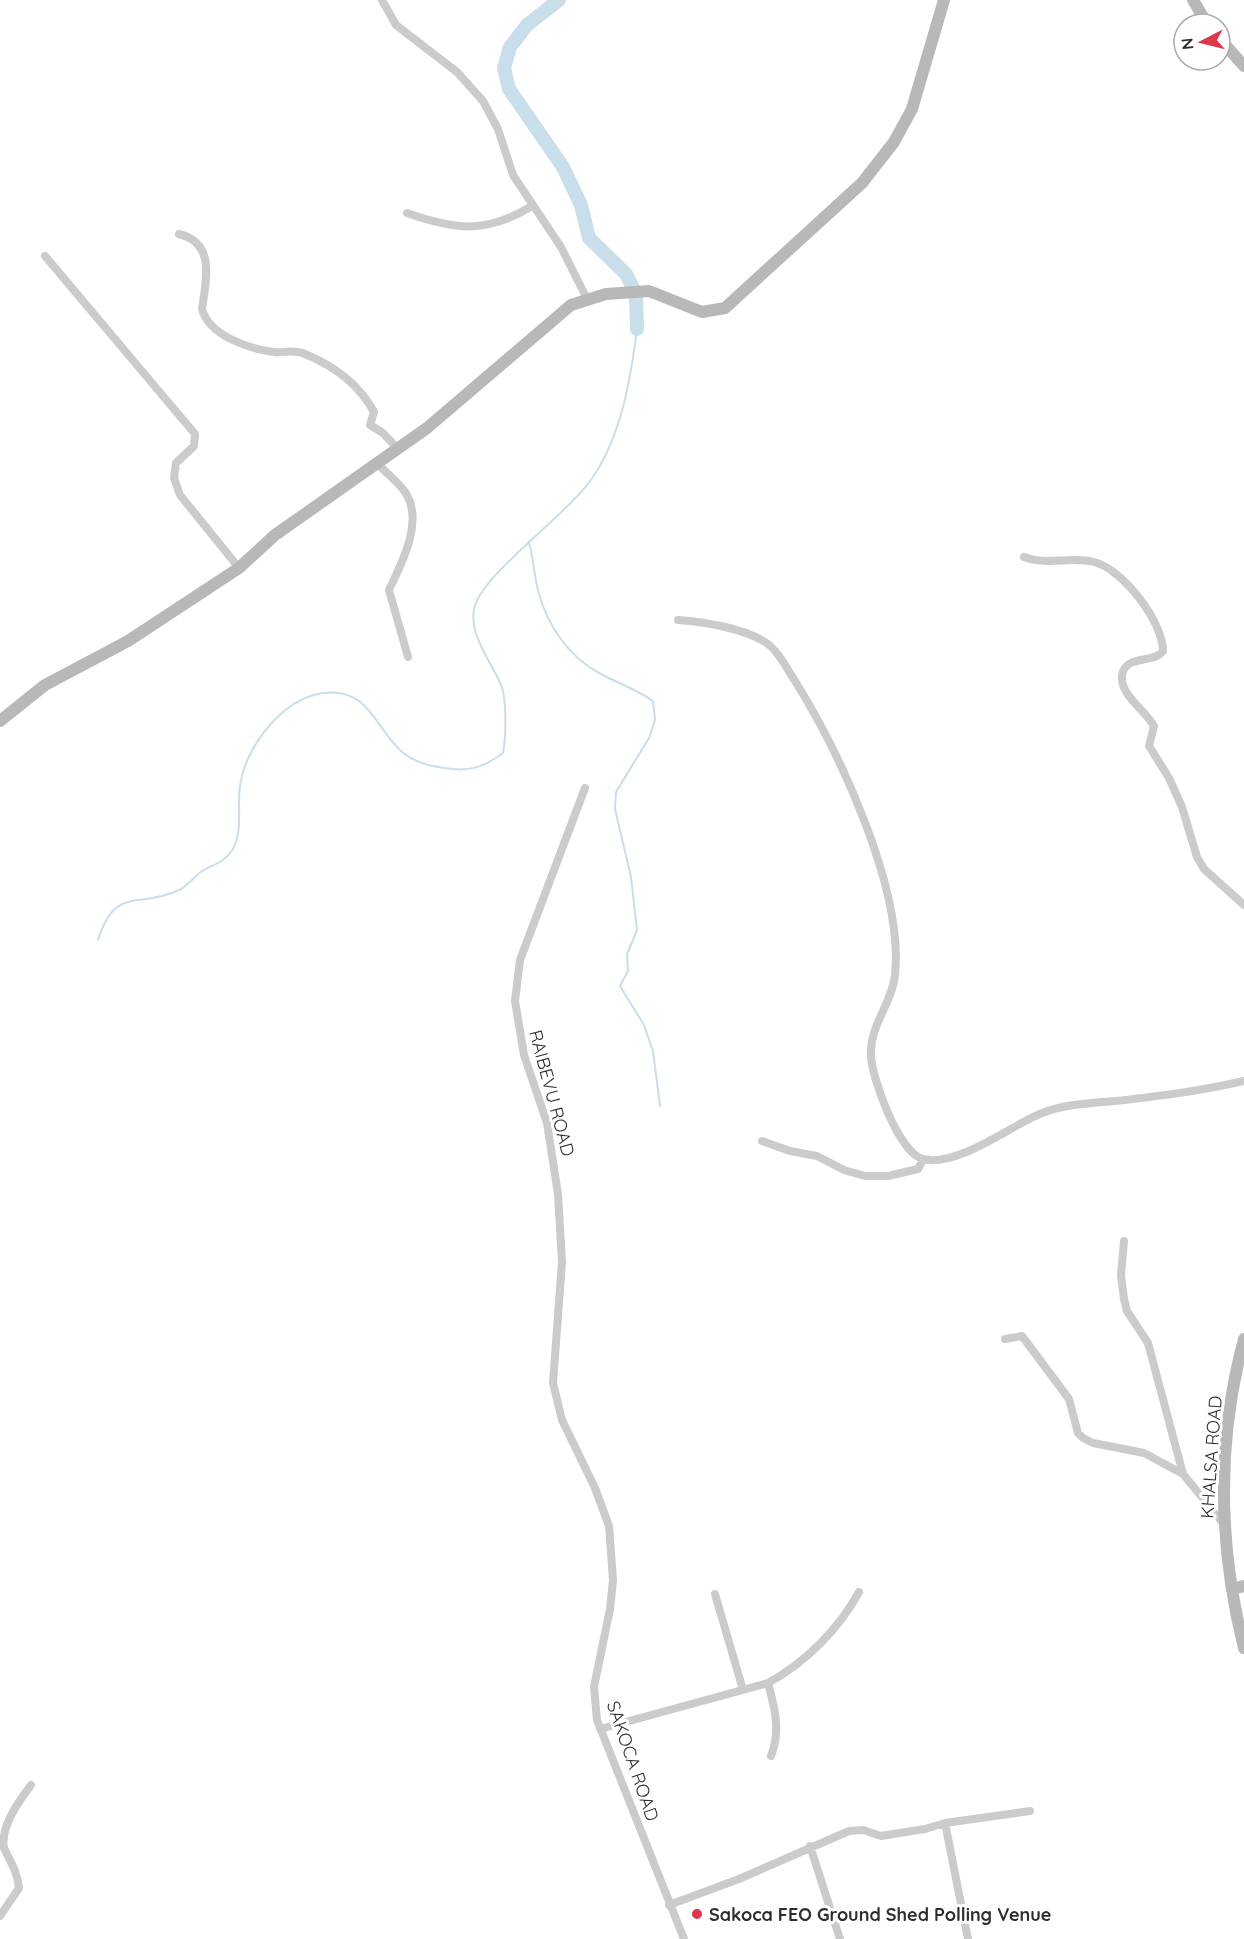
<svg xmlns="http://www.w3.org/2000/svg" width="1244" height="1939" viewBox="0 0 1244 1939" font-family="Quicksand,sans-serif">
<rect width="100%" height="100%" fill="#fff"/>
<g fill="none" stroke-linecap="round" stroke-linejoin="round">
<path stroke="#c8deea" stroke-width="2" d="M529 543C534 560 534 577 539 594 548 626 569 657 599 673 617 683 636 689 653 701L655 720 649 738 616 792 615 809 631 877 637 930 627 954 628 971 620 986 644 1025 653 1051 660 1106
M98 940C116 884 137 910 179 890 188 886 195 875 204 870 215 864 226 861 233 849 243 830 237 806 240 786 245 747 282 699 323 693 369 687 375 728 402 752 414 762 429 766 444 768 468 772 483 768 503 753 506 738 507 699 501 685 492 663 469 636 474 609 481 574 569 514 593 477 621 436 631 378 637 329"/>
<path stroke="#c8deea" stroke-width="14" d="M559 0 527 25 510 47 504 68 509 89 563 167 581 205 589 238 626 274 636 294 637 329"/>
<path stroke="#cbcbcb" stroke-width="8" d="M382 0 396 25 457 72 483 101 498 129 513 175 561 247 587 299
M407 213C455 230 486 234 532 206
M179 234C216 243 206 280 202 309 209 336 250 349 274 352 284 353 295 349 305 354 334 366 359 384 374 412L370 425 383 433 398 449
M45 256 195 434 194 446 176 463 174 478 180 495 239 568
M378 464C387 474 401 484 407 495 423 524 401 564 389 590L408 657
M1024 557C1047 566 1071 556 1094 562 1123 569 1163 622 1163 651 1155 664 1124 654 1122 676 1120 695 1146 711 1154 726L1149 746 1169 778 1182 807 1197 857 1204 869 1244 905
M678 620C704 622 743 628 765 642 778 650 787 669 795 681 840 753 904 890 895 975 892 1004 869 1026 871 1056 872 1079 899 1153 923 1159 957 1168 1011 1125 1042 1113 1065 1104 1092 1103 1116 1101 1159 1096 1202 1091 1244 1081
M585 788 520 960 515 1001 524 1055 547 1123 558 1194 562 1262 553 1383 562 1420 595 1488 609 1526 613 1580 610 1609 594 1687 597 1720 684 1939
M762 1141 790 1151 817 1156 844 1170 865 1176H888L918 1169 923 1160
M1124 1241 1121 1275 1124 1299 1127 1311 1148 1343 1183 1474
M1005 1339 1022 1336 1069 1399 1078 1433 1083 1438 1093 1443 1144 1453 1183 1474 1223 1523
M715 1594 743 1690
M768 1683C775 1710 781 1730 771 1756
M600 1729 768 1683C805 1663 839 1629 859 1592
M945 1823 968 1939
M810 1846 840 1939
M669 1905 739 1879 849 1831 863 1830 881 1836 925 1829 945 1823 1030 1811
M0 1916 19 1888C17 1871 11 1863 4 1848 0 1827 19 1801 31 1785"/>
<path stroke="#b8b8b8" stroke-width="12" d="M1193 0 1207 24
M1220 39 1244 66
M0 721 45 685 128 641 239 568 275 535 427 428 571 305 606 294 649 291 702 312 725 308 862 183 894 142 912 109 944 0
M1244 1339C1216 1443 1218 1544 1244 1648
M1232 1589 1244 1586"/>
</g>
<circle fill="#de364a" stroke="#fff" stroke-width="2" cx="697" cy="1914" r="6"/>
<g text-anchor="middle" dominant-baseline="central" stroke-width="6" stroke-linejoin="round" paint-order="stroke">
<g font-size="18" fill="#2e2e2e" stroke="#fff">
<text transform="translate(552 1093) rotate(75)">RAIBEVU ROAD</text>
<text transform="translate(1211 1457) rotate(-86)">KHALSA ROAD</text>
<text transform="translate(633 1761) rotate(71)">SAKOCA ROAD</text>
</g>
<g font-size="18" font-weight="bold" fill="#2e2e2e" stroke="#fff" text-anchor="start">
<text x="709" y="1914">Sakoca FEO Ground Shed Polling Venue</text>
</g>
</g>
<g transform="translate(1202 42) rotate(263)"><circle r="28" fill="#ffffff" stroke="#ababab" stroke-width="1.5"/>
<path d="M0-4.5L10 22L0 15L-10 22Z" fill="#de364a"/>
<text y="-9" font-size="16" font-weight="bold" text-anchor="middle" fill="#2e2e2e">N</text>
</g>
</svg>
